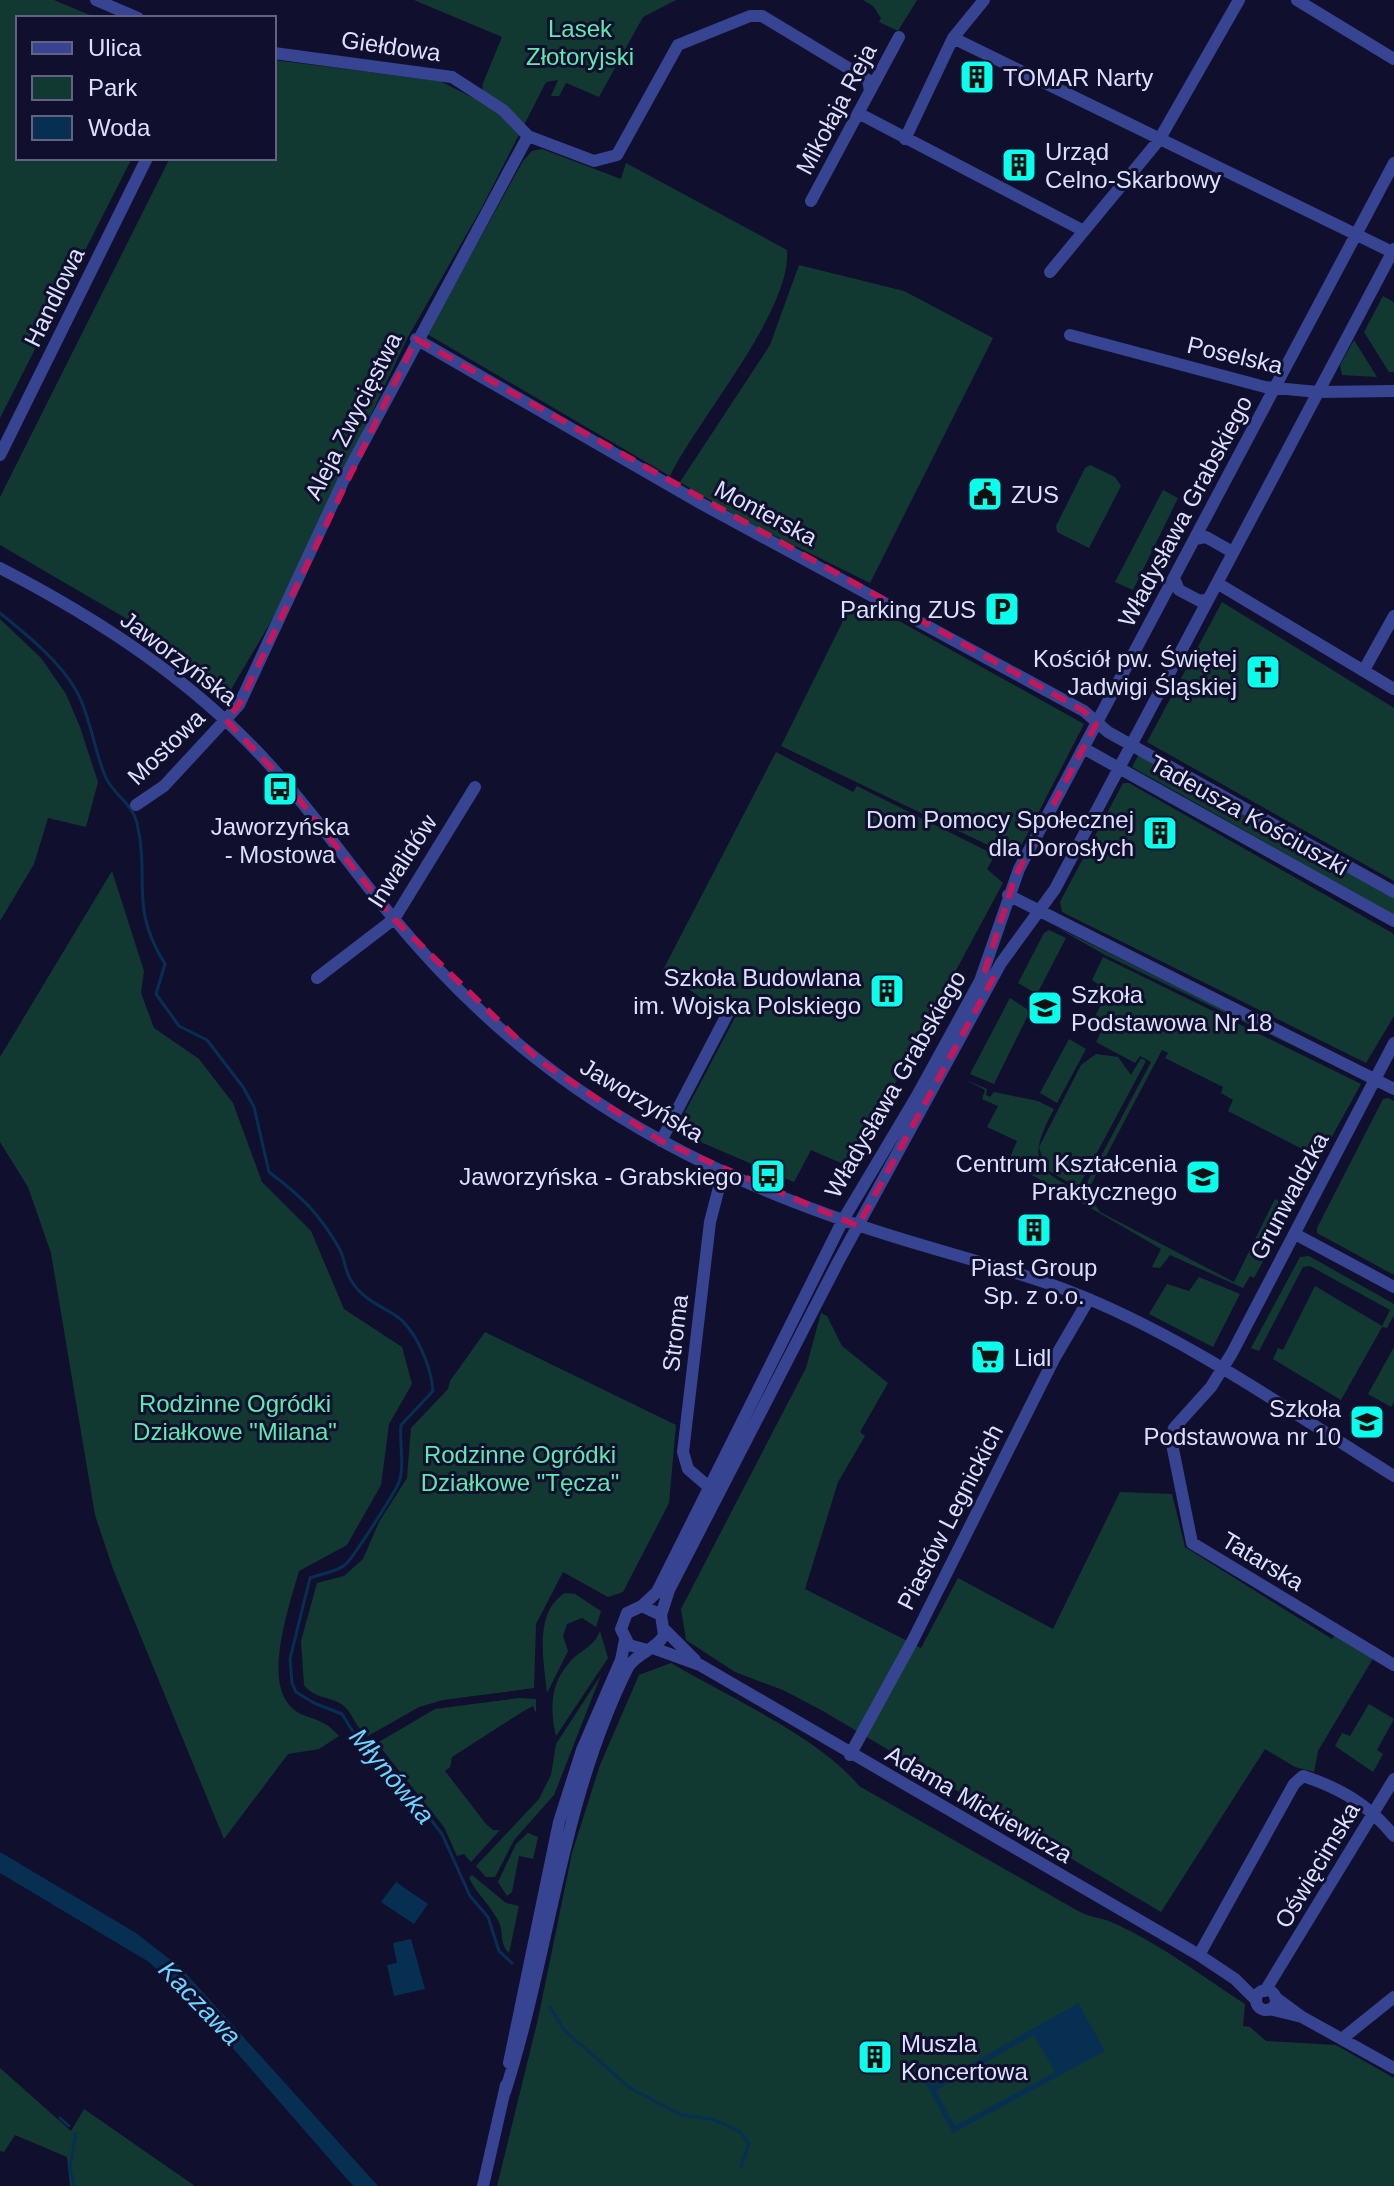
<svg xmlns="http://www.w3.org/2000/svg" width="1394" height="2186" viewBox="0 0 1394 2186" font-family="Arial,sans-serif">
<rect width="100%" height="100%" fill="#10102e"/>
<path fill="#123931" d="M0 0H54L97 18H18V158H132L0 418Z
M414 0H676L643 17 599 97 566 83 559 96H551L558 80 546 82 482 207 408 337 276 613 226 698 200 677 170 644 0 545V497L170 158H274V60L440 81 481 102 483 83 502 37Z
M863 0H917L898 31 879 22 881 18 873 6Z
M542 149 621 179 626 163 787 250C792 311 698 418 670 476L427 334 523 161 532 151Z
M799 265 904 291 993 338 870 583 743 520 680 482 770 345Z
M1383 296 1394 302V372H1389L1364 332Z
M1354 340 1377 377 1342 375 1340 365Z
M1090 465 1115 477 1121 486 1089 548 1057 532 1056 526 1085 468Z
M1163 490 1178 498 1133 590 1115 582Z
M865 602 1084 724 1015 858 781 746 842 623 843 611Z
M1222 602 1394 708V881L1147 742Z
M0 619 41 658 66 694 80 727 98 782 86 827 48 818 34 864 0 921Z
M776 752 853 792 857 786 995 855 987 869 1003 883 850 1167 811 1150 794 1182 675 1131 741 1006 726 998 717 1010 663 970Z
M1139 754 1394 896V915L1132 767Z
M1123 783H1129L1394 934V1016L1366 1063 1062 912 1060 902Z
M112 871 144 971 141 993 154 1028 199 1059 233 1103 262 1182 311 1231 344 1309 402 1347 412 1384 389 1424 381 1485 347 1545 299 1571C290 1604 262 1681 292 1708 306 1721 320 1714 339 1736L319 1749 288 1754 224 1839 113 1569 95 1515 51 1253 28 1187 0 1142V1057Z
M1054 926 1352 1072 1358 1077 1107 956Z
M1049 930 1066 938 1037 994 1018 983 1044 933Z
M1103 957 1361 1084 1320 1158 1228 1111 1233 1100 1221 1093 1223 1087 1165 1058 1168 1053 1162 1050 1087 1192 1100 1212 1234 1282 1275 1199 1292 1208 1254 1278 1250 1276 1243 1288 1170 1255 1160 1268 1152 1267 1161 1249C1110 1219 1060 1190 1008 1162L1017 1141 987 1127 998 1106 982 1099 985 1090 966 1080 987 1089 986 1095 990 1097 994 1092 1038 1101 1054 1109C1029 1156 1031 1170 1082 1192L1151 1062 1140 1056 1135 1063 1096 1042 1105 1024 1094 1018 1102 1003 1091 997 1098 984 1092 980Z
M1010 998 1030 1011 994 1084 970 1074Z
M1069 1039 1086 1049 1057 1103 1040 1093Z
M1096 1054 1118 1057 1131 1075 1141 1058 1146 1061 1078 1188 1046 1169 1039 1147 1081 1065Z
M1389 1098 1394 1101V1275L1317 1233V1228L1383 1099Z
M1309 1256 1394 1304V1315L1387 1328 1382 1327 1341 1400 1273 1359 1278 1348 1283 1350 1315 1286 1382 1326 1390 1310 1310 1266 1303 1267 1259 1351 1251 1348 1300 1257Z
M1199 1277 1240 1294 1213 1347 1149 1314 1167 1284 1189 1291Z
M821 1313 827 1316 842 1346 888 1383 860 1432 865 1436 838 1482 805 1589 921 1648 958 1578 1053 1629 1120 1492 1172 1494 1185 1547 1332 1639 1337 1632 1375 1655 1318 1751 1314 1772 1295 1767 1265 1749 1161 1912 823 1711 783 1690 735 1672 686 1640 681 1609 806 1368Z
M485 1332 676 1425 669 1503 623 1592 608 1597 563 1572 536 1624 534 1688 443 1700 419 1707 368 1736C355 1728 354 1715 344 1706 332 1696 314 1699 304 1685L301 1641 317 1583 344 1576 363 1559 379 1522 407 1478 411 1428 448 1389 450 1381Z
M1394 1347V1402L1391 1407 1368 1394Z
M565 1593 575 1594 601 1611 596 1627 582 1618 567 1624 563 1636 568 1651 547 1693C544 1664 533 1612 565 1593Z
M600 1631 608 1658 556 1736C550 1710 550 1684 569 1663 580 1649 593 1649 600 1631Z
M671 1663C725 1695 822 1739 859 1786L1078 1911C1091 1918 1105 1918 1118 1925 1163 1946 1203 1977 1245 2004L1243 2026 1250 2027 1266 2041 1336 2045 1394 2078V2186H497L538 2019 572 1853 600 1765 639 1675Z
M601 1675 554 1795 514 1840 495 1877H486L476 1866 539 1799 551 1775 556 1744Z
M519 1698 536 1699V1713L533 1706 522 1712 452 1757 450 1767 445 1771 486 1824 493 1830H500L471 1862 464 1854 457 1856 444 1827 377 1743 435 1709Z
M1369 1704 1394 1719 1377 1750 1383 1754 1373 1772 1335 1746 1342 1733 1350 1736Z
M528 1833 538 1837 533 1859 519 1856 512 1892 507 1896 498 1882 516 1844Z
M472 1875 506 1903 519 1906 509 1953C499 1943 504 1933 499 1922 491 1906 477 1894 469 1878Z
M0 2068 71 2131 84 2109 195 2186H70L67 2157 15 2135 4 2152 0 2151Z"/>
<path fill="#072f51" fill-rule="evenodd" d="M0 1852 136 1933 181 1968 378 2186H353L196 2006 149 1962 0 1873Z
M396 1882 428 1904 414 1924 381 1902Z
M411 1939 425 1989 394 1996 387 1965 397 1963 393 1943Z
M1078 2003 1105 2051 953 2133 925 2082 928 2080 932 2086ZM1034 2035 1055 2072 955 2126 936 2090Z"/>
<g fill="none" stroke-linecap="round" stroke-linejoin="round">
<path stroke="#072f51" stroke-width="3" d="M0 613C26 634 61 662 77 692 91 718 94 751 106 778 114 795 133 804 137 823 150 880 129 907 165 964L156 994 179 1026 207 1040 243 1087 254 1107 269 1172C301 1196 319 1213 339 1248 345 1258 345 1273 352 1282 363 1299 379 1305 395 1315 416 1329 431 1366 433 1391L401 1425C399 1443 405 1465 399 1482 396 1491 351 1561 345 1565 336 1572 321 1574 310 1578L290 1659 292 1683 296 1692 314 1703 342 1714 360 1743 386 1762 442 1834 470 1896 488 1917 499 1951 512 1963
M550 2007 564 2030 630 2088 681 2115 712 2119 739 2131 749 2143 741 2167
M60 2118 69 2126
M74 2186 70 2167 76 2133"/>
<path stroke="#374491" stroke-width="12" d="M96 0 138 18
M1297 0 1394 59
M953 38 1392 252
M274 53 452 77 503 110 528 136 594 161 617 155 678 45 750 16H762L868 80 870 91
M858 113 1082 230
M905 139 953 38 984 0
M811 201 899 37
M1050 272 1159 140 1239 0
M1070 335 1265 387 1318 392 1394 391
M416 339 702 504 1084 711 1108 732 1394 892
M0 455 147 158
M1195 539 1206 537 1229 550 1231 557
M0 568C99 619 192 680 267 762 311 809 348 864 390 914 443 979 507 1040 576 1088 662 1148 759 1192 858 1225 927 1249 1000 1265 1069 1291 1185 1336 1289 1411 1394 1476
M1174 578 1179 590 1200 601 1208 599
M1217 583 1394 689
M1364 670 1394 616
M1083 748 1394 921
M136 805 164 786 239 705 346 475 528 136
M1008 895 1394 1089
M317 978 394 919 475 787
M1394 1043 1232 1353 1211 1387 1174 1428 1171 1439 1192 1543 1394 1665
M661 1141 730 1009
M1295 1234 1394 1287
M710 1488 688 1469 683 1452 710 1222 723 1172
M642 1606 657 1592 843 1220 918 1094 980 981 1019 869 1394 163
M661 1615 669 1590 837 1264 1001 963 1055 889 1394 249
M665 1630 695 1660
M653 1648 700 1665 1199 1955 1235 1979 1256 2000
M850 1755 913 1640 1054 1359 1089 1299
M1199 1955 1294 1784 1303 1776C1340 1788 1369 1805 1394 1836
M1256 2000a10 10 0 1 1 20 0a10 10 0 1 1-20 0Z
M1265 1991 1394 1779
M1275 1997 1302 2017 1394 2068
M1270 2009 1302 2017
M1343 2038 1394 1997
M509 2063 559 1822 582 1750 621 1660 625 1640
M505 2092C550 1951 561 1801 628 1667 638 1652 656 1650 664 1635L661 1615 642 1606 627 1613 621 1629 629 1645 647 1650
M483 2186 506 2085"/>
</g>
<path fill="none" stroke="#c2185b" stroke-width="6" stroke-dasharray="16 10" stroke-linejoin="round" d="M416 339 1084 711 1096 724 1015 877 985 970 995 975 858 1226 661 1141 540 1061 394 919 286 783 226 720 239 705Z"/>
<defs>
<symbol id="building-square" viewBox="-11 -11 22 22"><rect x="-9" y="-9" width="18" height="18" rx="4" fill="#09ffeb" stroke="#10102e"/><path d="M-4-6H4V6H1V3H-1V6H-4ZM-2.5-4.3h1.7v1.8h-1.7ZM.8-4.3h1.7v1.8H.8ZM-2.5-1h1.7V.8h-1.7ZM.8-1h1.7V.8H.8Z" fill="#111"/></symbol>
<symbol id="civic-square" viewBox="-11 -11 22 22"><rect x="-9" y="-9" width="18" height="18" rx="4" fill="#09ffeb" stroke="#10102e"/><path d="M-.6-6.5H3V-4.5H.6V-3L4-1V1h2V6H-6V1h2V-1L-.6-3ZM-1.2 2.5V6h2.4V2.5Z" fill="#111"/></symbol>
<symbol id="parking-square" viewBox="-11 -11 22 22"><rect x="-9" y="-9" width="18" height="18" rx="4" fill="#09ffeb" stroke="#10102e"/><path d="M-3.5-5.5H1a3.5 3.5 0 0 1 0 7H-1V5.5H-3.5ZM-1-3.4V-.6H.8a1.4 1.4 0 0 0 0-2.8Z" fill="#111"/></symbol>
<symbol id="church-square" viewBox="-11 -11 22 22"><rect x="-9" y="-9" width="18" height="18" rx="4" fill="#09ffeb" stroke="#10102e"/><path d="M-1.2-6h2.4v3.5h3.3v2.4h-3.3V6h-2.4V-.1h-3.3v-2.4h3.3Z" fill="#111"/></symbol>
<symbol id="bus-square" viewBox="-11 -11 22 22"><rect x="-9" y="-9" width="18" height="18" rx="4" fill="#09ffeb" stroke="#10102e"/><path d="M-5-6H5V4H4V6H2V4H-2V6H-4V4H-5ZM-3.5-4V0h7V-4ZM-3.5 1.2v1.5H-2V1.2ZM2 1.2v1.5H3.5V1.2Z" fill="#111"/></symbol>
<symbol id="school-square" viewBox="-11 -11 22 22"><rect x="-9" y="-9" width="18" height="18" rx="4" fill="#09ffeb" stroke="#10102e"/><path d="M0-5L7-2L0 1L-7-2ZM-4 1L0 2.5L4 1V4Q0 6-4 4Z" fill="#111"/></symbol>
<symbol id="supermarket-square" viewBox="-11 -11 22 22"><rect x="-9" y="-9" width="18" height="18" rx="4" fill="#09ffeb" stroke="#10102e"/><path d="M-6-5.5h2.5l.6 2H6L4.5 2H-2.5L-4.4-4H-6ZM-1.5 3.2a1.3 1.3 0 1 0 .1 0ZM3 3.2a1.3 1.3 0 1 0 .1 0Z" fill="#111"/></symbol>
</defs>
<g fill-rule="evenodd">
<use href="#building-square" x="957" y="57" width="40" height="40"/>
<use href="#building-square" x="999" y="145" width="40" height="40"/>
<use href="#civic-square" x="965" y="474" width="40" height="40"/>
<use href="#parking-square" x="982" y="589" width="40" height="40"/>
<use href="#church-square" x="1243" y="652" width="40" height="40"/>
<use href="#bus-square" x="260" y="769" width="40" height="40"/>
<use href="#building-square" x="1140" y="813" width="40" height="40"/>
<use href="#building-square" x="867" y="971" width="40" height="40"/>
<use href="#school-square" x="1025" y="988" width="40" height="40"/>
<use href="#bus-square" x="748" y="1156" width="40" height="40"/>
<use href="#school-square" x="1183" y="1157" width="40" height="40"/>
<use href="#building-square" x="1014" y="1210" width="40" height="40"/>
<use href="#supermarket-square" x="968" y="1337" width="40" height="40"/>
<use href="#school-square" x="1347" y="1402" width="40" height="40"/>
<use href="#building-square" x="855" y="2037" width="40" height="40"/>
</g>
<g text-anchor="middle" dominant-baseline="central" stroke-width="6" stroke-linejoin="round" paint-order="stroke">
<g font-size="24" fill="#5eeaae" stroke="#10102e">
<text x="580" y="28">Lasek<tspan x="580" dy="28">Złotoryjski</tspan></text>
<text x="235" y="1403">Rodzinne Ogródki<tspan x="235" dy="28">Działkowe "Milana"</tspan></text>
<text x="520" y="1454">Rodzinne Ogródki<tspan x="520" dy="28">Działkowe "Tęcza"</tspan></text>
</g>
<g font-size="24" fill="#dddfff" stroke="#10102e">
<text transform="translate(391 46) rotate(8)">Giełdowa</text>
<text transform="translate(836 109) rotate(-62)">Mikołaja Reja</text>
<text transform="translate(54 297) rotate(-64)">Handlowa</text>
<text transform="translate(1235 355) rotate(13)">Poselska</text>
<text transform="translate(353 416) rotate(-63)">Aleja Zwycięstwa</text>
<text transform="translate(1185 511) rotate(-62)">Władysława Grabskiego</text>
<text transform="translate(766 513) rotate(28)">Monterska</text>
<text transform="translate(179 658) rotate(37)">Jaworzyńska</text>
<text transform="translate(166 747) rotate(-44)">Mostowa</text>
<text transform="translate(1249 815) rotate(29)">Tadeusza Kościuszki</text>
<text transform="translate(402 861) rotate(-57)">Inwalidów</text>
<text transform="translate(895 1084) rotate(-60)">Władysława Grabskiego</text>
<text transform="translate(642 1100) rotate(31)">Jaworzyńska</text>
<text transform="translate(1289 1196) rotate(-62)">Grunwaldzka</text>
<text transform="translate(675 1333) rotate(-83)">Stroma</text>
<text transform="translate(950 1517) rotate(-63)">Piastów Legnickich</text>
<text transform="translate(1263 1561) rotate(31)">Tatarska</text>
<text transform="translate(979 1804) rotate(30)">Adama Mickiewicza</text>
<text transform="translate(1317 1865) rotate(-59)">Oświęcimska</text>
</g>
<g font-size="24" fill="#dddfff" stroke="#10102e" text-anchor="end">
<text x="1003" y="77" text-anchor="start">TOMAR Narty</text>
<text x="1045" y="151" text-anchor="start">Urząd<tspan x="1045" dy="28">Celno-Skarbowy</tspan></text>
<text x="1011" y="494" text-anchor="start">ZUS</text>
<text x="976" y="609">Parking ZUS</text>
<text x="1237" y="658">Kościół pw. Świętej<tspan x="1237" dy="28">Jadwigi Śląskiej</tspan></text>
<text x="1134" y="819">Dom Pomocy Społecznej<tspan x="1134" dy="28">dla Dorosłych</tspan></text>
<text x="280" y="826" text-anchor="middle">Jaworzyńska<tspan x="280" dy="28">- Mostowa</tspan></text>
<text x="861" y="977">Szkoła Budowlana<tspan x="861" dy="28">im. Wojska Polskiego</tspan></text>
<text x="1071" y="994" text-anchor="start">Szkoła<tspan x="1071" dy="28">Podstawowa Nr 18</tspan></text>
<text x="1177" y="1163">Centrum Kształcenia<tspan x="1177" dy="28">Praktycznego</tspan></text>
<text x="742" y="1176">Jaworzyńska - Grabskiego</text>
<text x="1034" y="1267" text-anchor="middle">Piast Group<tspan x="1034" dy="28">Sp. z o.o.</tspan></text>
<text x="1014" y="1357" text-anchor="start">Lidl</text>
<text x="1341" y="1408">Szkoła<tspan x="1341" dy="28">Podstawowa nr 10</tspan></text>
<text x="901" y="2043" text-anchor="start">Muszla<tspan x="901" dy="28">Koncertowa</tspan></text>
</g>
<g font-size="26" font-style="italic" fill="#6bd5ff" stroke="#10102e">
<text transform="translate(392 1776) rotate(50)">Młynówka</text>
<text transform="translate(200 2003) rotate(46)">Kaczawa</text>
</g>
</g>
<rect x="16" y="16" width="260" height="144" fill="#10102e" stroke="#626382" stroke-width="2"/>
<rect x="32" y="42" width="40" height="12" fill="#374491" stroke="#626382" stroke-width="2"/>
<text x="88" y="56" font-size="24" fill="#dddfff">Ulica</text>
<rect x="32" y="76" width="40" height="24" fill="#123931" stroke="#626382" stroke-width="2"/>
<text x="88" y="96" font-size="24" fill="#dddfff">Park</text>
<rect x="32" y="116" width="40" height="24" fill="#072f51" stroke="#626382" stroke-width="2"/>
<text x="88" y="136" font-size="24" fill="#dddfff">Woda</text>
</svg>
